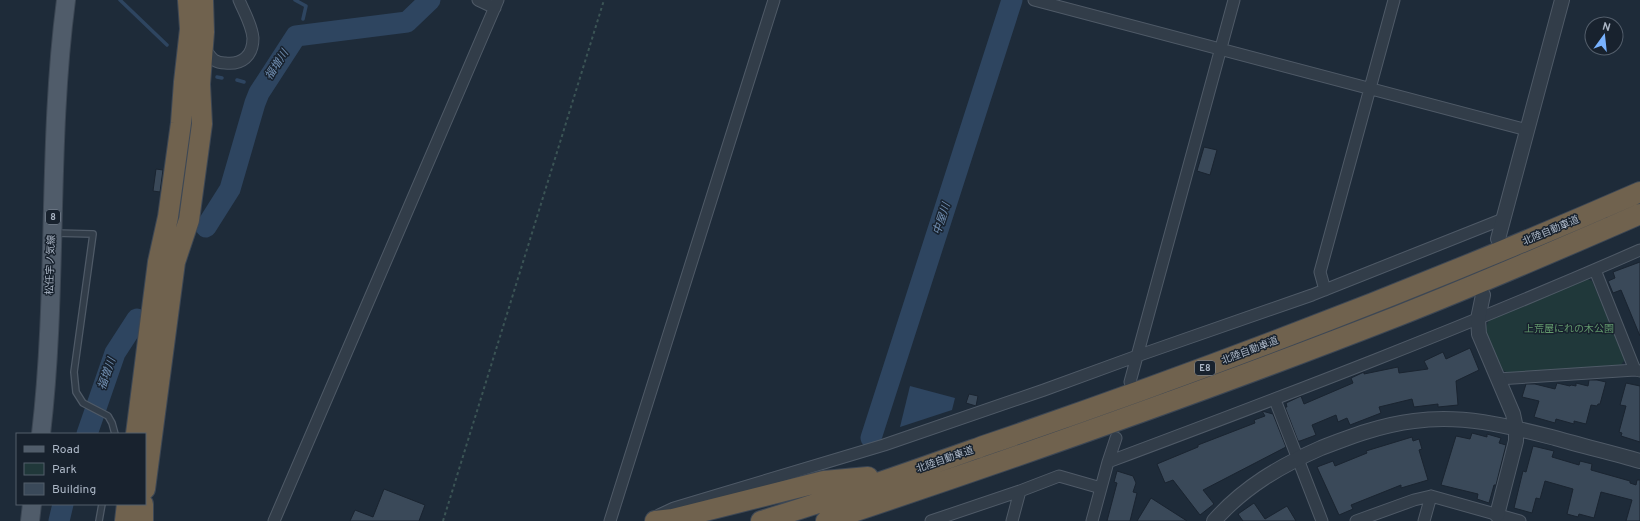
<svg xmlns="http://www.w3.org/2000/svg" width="1640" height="521" viewBox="0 0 1640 521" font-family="Overpass,'Noto Sans JP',sans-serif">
<rect width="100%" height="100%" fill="#1e2b39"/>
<path fill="#20383a" d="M1587 279 1592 281 1625 359 1621 365 1508 373 1501 369 1485 329 1489 320Z"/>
<path fill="#2e4560" d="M910 386 955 398 952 410 900 427Z"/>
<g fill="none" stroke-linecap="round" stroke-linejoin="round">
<path stroke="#2e4560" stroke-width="3.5" d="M120 0 167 45
M295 0 306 6 303 19
M296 36 301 29
M217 77 222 78
M237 80 244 82
M258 88 261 90"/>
<path stroke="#2e4560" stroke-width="21" d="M206 227 230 189 255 103 259 93 296 36 407 22 430 0
M87 434 115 353 137 319
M871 438 1012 0
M59 521 63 504"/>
</g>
<path fill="#3a4959" stroke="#1a2430" d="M1204 147 1217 150 1210 175 1197 171Z
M156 169 163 170 160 192 153 191Z
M1640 262V336L1621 290 1613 293 1608 281 1615 278 1613 272Z
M1470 348 1479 370 1456 381 1458 405 1438 407V404L1414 407 1412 399 1379 407 1381 413 1350 425 1347 418 1338 422 1336 415 1312 425 1316 435 1300 441H1298L1285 407H1287L1286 403 1301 396 1304 404 1353 383 1351 378 1364 372V374L1398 367 1399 373 1428 369 1424 361 1443 352 1446 359Z
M1589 380H1597L1606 382 1600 404H1598L1597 406 1591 405 1586 424 1574 421V424L1556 419 1555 423 1534 417 1539 401 1522 397 1526 384H1535L1555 389 1557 383 1570 386 1571 385 1576 386V383L1588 386Z
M1626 383 1640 386V442L1621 436 1622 433 1619 432 1626 406 1620 405Z
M969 394 978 396 976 406 966 403Z
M1262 411 1273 414 1286 447 1203 490 1214 504 1200 515 1173 480 1165 483 1157 464 1198 447V445L1255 423 1254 420 1265 416Z
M1472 433 1487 437V434L1501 438 1499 443 1506 445 1496 485H1494L1489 503 1477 499 1478 494 1441 485 1456 436 1470 439Z
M1412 437 1413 441 1419 439 1422 449 1419 450 1428 480 1401 488V485L1351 505 1353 509 1339 515 1317 467 1333 461 1335 466 1367 453 1366 451Z
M1533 446 1554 451 1552 457 1579 465 1580 461 1592 464 1591 470 1630 481V483L1636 485 1637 480H1640V521H1626L1632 500 1601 492 1594 518 1579 514 1578 517 1567 514 1573 489 1545 481 1540 499 1536 498 1532 513 1514 508 1523 471 1526 472Z
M1117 471 1133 476 1136 483 1133 492 1137 493 1130 521H1107L1117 483 1114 482Z
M384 489 425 505 419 521H350L355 510 373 517Z
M1151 498 1187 521H1137Z
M1254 503 1265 519 1287 506 1296 521H1243L1238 514Z"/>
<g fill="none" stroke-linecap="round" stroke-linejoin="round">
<defs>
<path id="service" d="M54 233 93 234 74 372 76 392 83 403 108 416 112 423 115 434
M99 521 102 504"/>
<path id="minor" d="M478 0 495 8
M1034 0 1527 130
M203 48C207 51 210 57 214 60 217 62 221 63 225 63 242 65 253 56 253 38 252 25 244 12 239 0
M1595 270 1635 370
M1325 290 1320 272 1394 0
M1498 379 1635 370 1640 371
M1130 382 1234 0
M1275 400 1322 521
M1108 462C1287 395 1465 327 1640 250
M659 515 674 508 884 445 1044 390 1137 356 1312 295 1503 219
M274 521 498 0
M610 521 774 0
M931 521 1020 491 1059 476 1101 488
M1012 521 1020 491
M1092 521 1108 462 1116 438
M1356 521 1414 500 1431 496 1520 521
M1424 521 1431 496"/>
<path id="tertiary" d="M1498 239 1562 0
M1483 295 1478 319 1479 334 1513 414 1516 428V441L1497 515
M1214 521C1244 487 1280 466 1321 448 1352 436 1381 425 1414 421 1463 414 1508 426 1555 438 1583 446 1612 453 1640 461"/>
<path id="primary" d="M41 434C58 290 47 144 66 0
M30 521 32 504"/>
<path id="motorway" d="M136 434 158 262 168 217 181 123 184 82 190 29 188 0
M145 489 175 262 189 220 202 124 200 84 204 32 203 0
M125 521 127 504
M143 521V504
M655 521 673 519 824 481 868 477
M761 521C838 498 913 471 989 444 1209 369 1427 285 1640 192
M826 521C1018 457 1209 390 1398 316 1479 284 1560 249 1640 214"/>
</defs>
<use href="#service" stroke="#4f5a67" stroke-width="8"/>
<use href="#minor" stroke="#4f5a67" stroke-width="13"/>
<use href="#tertiary" stroke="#4f5a67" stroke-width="16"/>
<use href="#primary" stroke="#3b4653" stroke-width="20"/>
<use href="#motorway" stroke="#3d4754" stroke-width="22"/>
<path stroke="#3b5455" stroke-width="2" stroke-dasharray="3 3" stroke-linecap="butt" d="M443 521 604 0"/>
<use href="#service" stroke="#323d49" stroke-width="5.5"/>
<use href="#minor" stroke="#323d49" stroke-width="11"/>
<use href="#tertiary" stroke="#323d49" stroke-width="14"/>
<use href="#primary" stroke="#505c6a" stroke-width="18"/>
<use href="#motorway" stroke="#70624e" stroke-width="20"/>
</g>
<g text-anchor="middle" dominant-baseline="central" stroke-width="3" stroke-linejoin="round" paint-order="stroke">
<g fill="#18222e" stroke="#808a98" stroke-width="1">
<rect x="46" y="210" width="14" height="14" rx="3"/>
<rect x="1195" y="361" width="20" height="14" rx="3"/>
</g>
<g font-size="9" font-weight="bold" fill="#acb7c6">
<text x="53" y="217">8</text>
<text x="1205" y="368">E8</text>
</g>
<g font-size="10" fill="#acb7c6" stroke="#18222e">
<text transform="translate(1551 231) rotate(-23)">北陸自動車道</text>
<text transform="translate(51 265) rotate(-88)">松任宇ノ気線</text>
<text transform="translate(1250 351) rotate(-21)">北陸自動車道</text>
<text transform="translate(945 460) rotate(-19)">北陸自動車道</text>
</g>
<g font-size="10" fill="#62996c" stroke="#18222e">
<text x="1569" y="329">上荒屋にれの木公園</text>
</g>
<g font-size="11" font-style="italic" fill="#718fb2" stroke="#18222e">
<text transform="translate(277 65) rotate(-57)">福増川</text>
<text transform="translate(942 219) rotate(-72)">中屋川</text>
<text transform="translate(107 374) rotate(-71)">福増川</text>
</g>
</g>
<rect x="16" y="433" width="130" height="72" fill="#18222e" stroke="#535e6b"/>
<rect x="24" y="446" width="20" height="6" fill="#505c6a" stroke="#535e6b"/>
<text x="52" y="453" font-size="12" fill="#acb7c6">Road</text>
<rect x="24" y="463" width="20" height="12" fill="#20383a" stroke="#535e6b"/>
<text x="52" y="473" font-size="12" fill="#acb7c6">Park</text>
<rect x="24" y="483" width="20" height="12" fill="#3a4959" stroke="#535e6b"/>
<text x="52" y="493" font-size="12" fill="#acb7c6">Building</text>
<g transform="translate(1604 36) rotate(15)"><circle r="19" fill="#18222e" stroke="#535e6b"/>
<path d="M0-3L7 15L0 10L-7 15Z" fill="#78b2ff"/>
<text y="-6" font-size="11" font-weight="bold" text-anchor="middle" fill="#acb7c6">N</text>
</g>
</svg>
